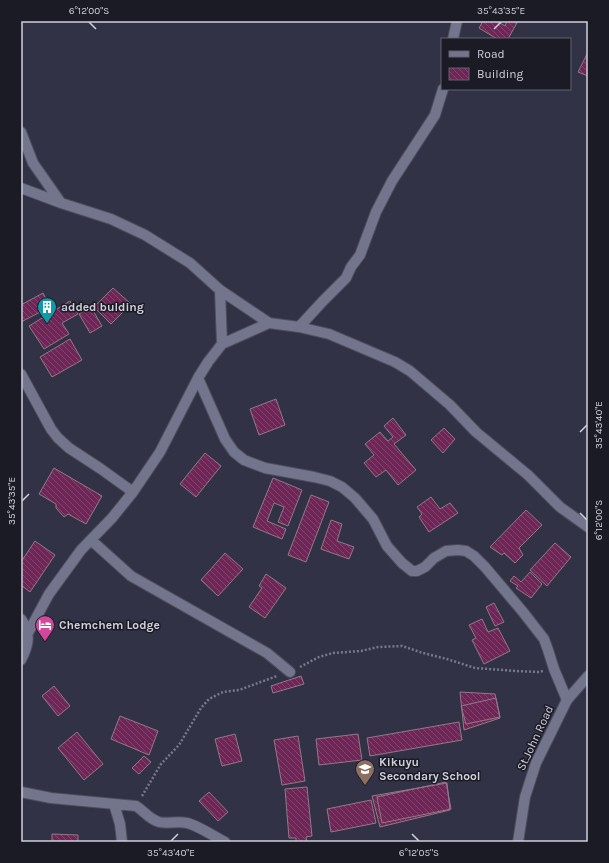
<svg xmlns="http://www.w3.org/2000/svg" width="609" height="863" viewBox="0 0 609 863" font-family="Karla,sans-serif">
<defs>
<pattern id="building-back-hatch" width="6" height="6" patternUnits="userSpaceOnUse"><rect width="6" height="6" fill="#702557"/><path d="M-1 5l2 2M0 0l6 6M5-1l2 2" fill="none" stroke="#83446f"/></pattern>
</defs>
<rect width="100%" height="100%" fill="#313246"/>
<path fill="url(#building-back-hatch)" stroke="#917a87" d="M483 21H497L505 26 507 21H518L508 39H497L479 28Z
M588 52V76L578 72Z
M113 288 131 304 111 324 94 307Z
M43 293 50 307 21 322V305Z
M70 301 78 314 62 323 69 334 44 349 29 326Z
M91 307 102 326 90 333 79 314Z
M70 339 82 360 52 377 40 357Z
M276 399 285 425 259 435 250 409Z
M393 418 406 435 394 444 416 470 398 485 386 470 376 477 364 463 374 455 365 444 380 432 388 441 393 437 384 426Z
M444 428 455 439 443 453 431 440Z
M205 453 221 466 196 497 180 484Z
M54 468 102 496 86 524 68 514 64 517 56 508V504L39 494Z
M273 478 302 490 288 526 278 522 284 507 274 503 267 521 286 529 282 539 253 527Z
M311 495 329 502 306 562 288 555Z
M431 497 440 509 450 503 458 513 429 532 419 517 422 514 417 507Z
M526 510 542 525 519 548 523 555 515 563 504 553 502 555 490 547Z
M331 520 342 524 337 541 354 547 349 559 321 549Z
M35 541 55 555 30 592 21 585V562Z
M555 543 571 557 547 586 530 570Z
M225 553 243 569 218 596 201 580Z
M530 572 542 584 531 598 516 588 518 586 510 581 514 576 521 582Z
M266 574 286 588 265 618 249 607 262 588 259 586Z
M494 603 504 622 495 626 486 607Z
M482 619 488 632 498 628 510 651 484 664 472 640 476 638 469 625Z
M301 676 304 684 273 693 271 686Z
M54 686 70 706 58 716 42 696Z
M460 692 495 694 500 718 464 730Z
M496 698 500 717 466 724 461 706Z
M120 716 158 731 149 755 111 739Z
M459 722 462 740 370 756 367 738Z
M77 732 103 764 84 780 58 748Z
M235 734 242 761 222 766 215 739Z
M358 734 362 760 319 765 316 739Z
M298 736 305 781 282 785 274 740Z
M144 756 151 762 139 774 132 768Z
M446 782 451 809 382 823 377 797Z
M447 783 450 810 380 827 372 796Z
M307 787 312 836 306 837 307 842H296V838H289L285 789Z
M209 792 228 812 218 821 199 801Z
M371 800 376 823 331 832 327 809Z
M52 834 78 835V842H52Z"/>
<g fill="none" stroke-linecap="round" stroke-linejoin="round">
<defs>
<path id="minor" d="M453 39 457 21
M21 132 33 163 61 203
M21 188 61 203 111 219 145 235 190 263 220 290 269 323
M220 290 222 344
M299 327 323 301 346 278 351 267 360 255 376 212 392 181 435 115 443 89
M21 374 51 429 58 438 69 448 101 469 133 492
M198 378 225 439 234 452 244 460 265 468 314 477 330 481 342 487 355 498 373 519 387 546 402 563 412 571H417L425 567 434 558 446 551 458 550 466 551 474 556 485 567 523 612 544 639 548 650 554 669 567 700
M91 540 131 576 267 653 290 672
M21 619C31 633 29 645 21 660
M28 633 49 594 81 550 112 518 133 492 160 452 198 378 208 362 222 344 269 323 299 327 329 334 395 362 410 371 450 405 476 432 528 475 560 507 588 527
M21 792 51 798 136 806C144 811 149 819 159 822 167 824 178 821 187 823 197 825 215 837 225 842
M114 804 120 824 122 842"/>
<path id="tertiary" d="M518 842 525 797 536 763 567 700 588 676"/>
</defs>
<use href="#minor" stroke="#4c4d5d" stroke-width="12"/>
<use href="#tertiary" stroke="#4c4d5d" stroke-width="12"/>
<path stroke="#78798a" stroke-width="2.5" stroke-dasharray="2 2" stroke-linecap="butt" d="M300 667 319 657 333 653 361 651 378 647 402 646 423 653 447 659 475 668 503 670 515 671 538 672 543 671
M142 796 161 764 179 745 201 708 209 699 223 692 239 690 277 676"/>
<use href="#minor" stroke="#73758c" stroke-width="10"/>
<use href="#tertiary" stroke="#73758c" stroke-width="10"/>
</g>
<path fill="none" stroke="#cfd0dc" stroke-width="1.5" d="M89 22 96 29M494 29 501 22M580 432 587 425M22 501 29 494M580 513 587 520M412 834 419 841M171 841 178 834"/>
<defs>
<symbol id="building-pin" viewBox="-11 -11 22 30"><path d="M0 17L-7.5 6A9.5 9.5 0 1 1 7.5 6Z" fill="#0f9aa8" stroke="#1a1b24"/><path d="M-4-6H4V6H1V3H-1V6H-4ZM-2.5-4.3h1.7v1.8h-1.7ZM.8-4.3h1.7v1.8H.8ZM-2.5-1h1.7V.8h-1.7ZM.8-1h1.7V.8H.8Z" fill="#fff"/></symbol>
<symbol id="hotel-pin" viewBox="-11 -11 22 30"><path d="M0 17L-7.5 6A9.5 9.5 0 1 1 7.5 6Z" fill="#d1479c" stroke="#1a1b24"/><path d="M-6-4.5h1.5V1H6V5H4.5V3h-9V5H-6ZM-4 0a1.8 1.8 0 1 1 3.6 0ZM.5 0V-2.5h3Q6-2.5 6 0Z" fill="#fff"/></symbol>
<symbol id="school-pin" viewBox="-11 -11 22 30"><path d="M0 17L-7.5 6A9.5 9.5 0 1 1 7.5 6Z" fill="#8d6e63" stroke="#1a1b24"/><path d="M0-5L7-2L0 1L-7-2ZM-4 1L0 2.5L4 1V4Q0 6-4 4Z" fill="#fff"/></symbol>
</defs>
<g fill-rule="evenodd">
<use href="#building-pin" x="36" y="296" width="22" height="30"/>
<use href="#hotel-pin" x="34" y="614" width="22" height="30"/>
<use href="#school-pin" x="354" y="758" width="22" height="30"/>
</g>
<g text-anchor="middle" dominant-baseline="central" stroke-width="3" stroke-linejoin="round" paint-order="stroke">
<g font-size="12" font-weight="bold" fill="#cfd0dc" stroke="#1a1b24" text-anchor="start">
<text x="61" y="307">added bulding</text>
<text x="59" y="625">Chemchem Lodge</text>
<text x="379" y="762">Kikuyu<tspan x="379" dy="14">Secondary School</tspan></text>
</g>
<g font-size="12" fill="#cfd0dc" stroke="#1a1b24">
<text transform="translate(535 738) rotate(-65)">St.John Road</text>
</g>
</g>
<rect width="609" height="863" fill="none" stroke="#1a1b24" stroke-width="44"/>
<rect x="441" y="38" width="130" height="52" fill="#1a1b24" stroke="#62636e"/>
<rect x="449" y="51" width="20" height="6" fill="#73758c" stroke="#62636e"/>
<text x="477" y="58" font-size="12" fill="#cfd0dc">Road</text>
<rect x="449" y="68" width="20" height="12" fill="url(#building-back-hatch)" stroke="#62636e"/>
<text x="477" y="78" font-size="12" fill="#cfd0dc">Building</text>
<rect x="22" y="22" width="565" height="819" fill="none" stroke="#cfd0dc" stroke-width="1.5"/>
<g font-size="10" text-anchor="middle" fill="#cfd0dc">
<text x="89" y="14">6°12'00"S</text>
<text x="501" y="14">35°43'35"E</text>
<text transform="translate(598 425) rotate(-90)" y="4">35°43'40"E</text>
<text transform="translate(11 501) rotate(-90)" y="4">35°43'35"E</text>
<text transform="translate(598 520) rotate(-90)" y="4">6°12'00"S</text>
<text x="171" y="856">35°43'40"E</text>
<text x="419" y="856">6°12'05"S</text>
</g>
</svg>
